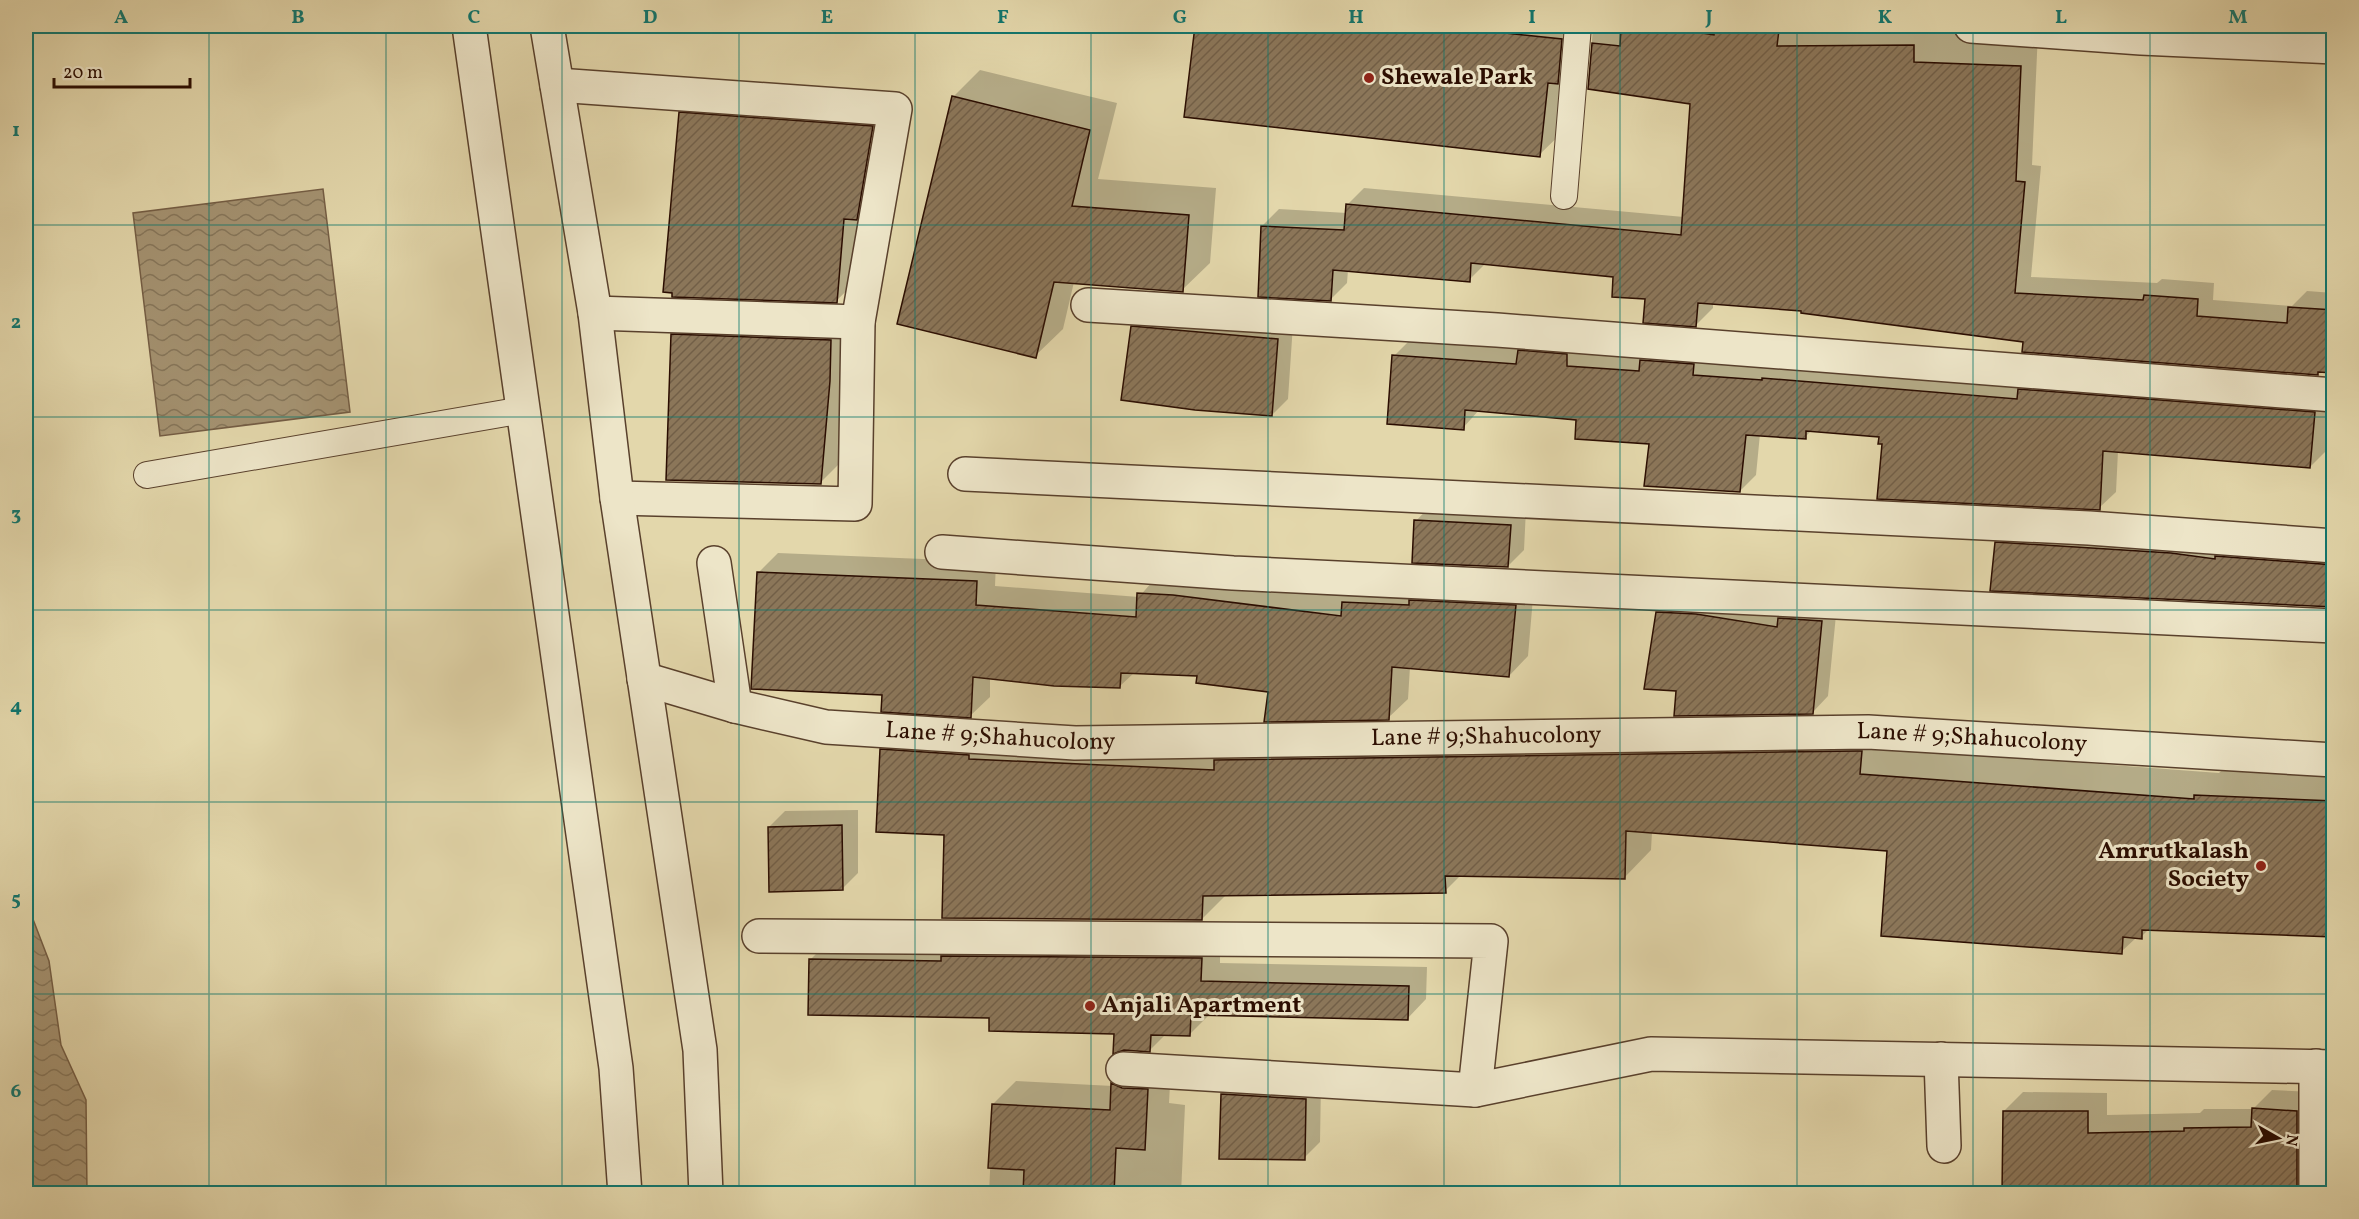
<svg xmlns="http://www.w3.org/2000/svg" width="2359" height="1219" viewBox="0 0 2359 1219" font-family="Vollkorn,serif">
<defs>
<pattern id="water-waves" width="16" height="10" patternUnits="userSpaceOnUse" patternTransform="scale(1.5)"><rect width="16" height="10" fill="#a49271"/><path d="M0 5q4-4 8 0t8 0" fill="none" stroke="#86765a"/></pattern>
<pattern id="building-hatch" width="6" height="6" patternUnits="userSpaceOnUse" patternTransform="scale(1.5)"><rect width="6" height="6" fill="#8b7659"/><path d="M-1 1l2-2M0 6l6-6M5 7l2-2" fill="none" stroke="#725f47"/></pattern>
</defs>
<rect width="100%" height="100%" fill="#e3d7ab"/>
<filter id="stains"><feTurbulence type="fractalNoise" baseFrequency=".00333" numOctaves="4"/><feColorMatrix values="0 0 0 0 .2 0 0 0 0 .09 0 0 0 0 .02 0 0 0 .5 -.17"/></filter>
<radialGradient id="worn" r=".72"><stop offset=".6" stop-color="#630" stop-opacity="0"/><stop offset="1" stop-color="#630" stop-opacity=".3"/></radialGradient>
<path fill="url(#water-waves)" stroke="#745d44" stroke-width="1.5" d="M323 189 350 412 160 436 133 213Z
M26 901 49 961 61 1045 86 1100 87 1193H26Z"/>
<path fill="#0003" d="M1197 26H1589L1569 126 1539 155 1185 116Z
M1593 26H1978L2038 32 2032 165 2041 166 2031 277 2157 283 2162 279 2214 283 2213 300 2292 306 2307 291 2334 293V372L2319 371 2317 373 2025 341 1803 310 1713 303V308L1696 325 1646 298 1615 276 1486 263 1469 280 1348 270 1347 283 1331 299 1262 226 1279 209 1347 213V205L1364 188 1684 217 1691 103 1589 87Z
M2296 26H2334V28Z
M980 70 1117 103 1098 179 1216 188 1210 263 1182 290 1074 282 1063 329 1035 356 953 97Z
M710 84 902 97 866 272 836 301 681 113Z
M1148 311 1293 324 1288 399 1272 415 1132 327Z
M695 312 854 317 843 460 820 483 672 335Z
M1410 340 2330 397 2326 451 2310 467 2118 451 2116 492 2099 508 1884 443 1880 435 1812 430 1805 437 1760 434 1756 475 1740 491 1651 443 1578 418 1479 410 1463 428 1394 356Z
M1432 504 1526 509 1524 550 1508 566 1416 521Z
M2012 527 2334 548V606L1996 543Z
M778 553 996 562 995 586 1139 597 1158 575 1193 576 1349 596 1363 583 1534 586 1528 656 1509 676 1410 667 1408 699 1388 718 1198 674 1135 672 1119 687 990 678V697L970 716 884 693 758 573Z
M1673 597 1837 605 1828 696 1812 713 1677 690 1657 613Z
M908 723 1886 748 2219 773 2223 769 2334 774V935L2149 929 2141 937H2137L2121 952 1889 849 1652 832 1651 850 1625 877 1461 875 1445 891 1227 894 1202 919 945 834 881 750Z
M858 810V873L842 889 769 827 785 811Z
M1220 939V963L1427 967 1426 999 1407 1019 1209 1015 1190 1034H1166L1150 1050 1115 1033 990 1016 810 960 829 941Z
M1136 1061 1171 1066 1169 1103 1185 1105 1181 1194H989L993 1104 1016 1081 1113 1086Z
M1238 1078 1321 1083 1320 1142 1304 1158 1222 1094Z
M2272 1090 2315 1092 2331 1194H2004V1111L2023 1092 2107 1093V1115L2200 1113 2204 1109H2253Z
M1361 1193H1514L1361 1194Z"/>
<path fill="url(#building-hatch)" stroke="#2b0d01" stroke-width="1.5" d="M1195 26H1439L1562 39 1558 84 1548 83 1540 157 1184 117Z
M1621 26H1656L1714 35 1715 26H1748L1779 30 1777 46 1914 45V62L2021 66 2016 181 2025 182 2015 293 2143 300 2144 295 2198 299 2197 316 2287 323 2288 307 2334 310V373L2318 372V375L2022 352 2023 342 1801 313V311L1698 303 1696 327 1643 323 1645 299 1612 297 1613 277 1471 263 1470 282 1333 270 1331 301 1258 297 1261 226 1344 230 1346 204 1681 235 1690 104 1588 89 1592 43 1620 46Z
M952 96 1090 130 1072 206 1189 215 1183 292 1054 282 1036 358 897 324Z
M679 112 873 126 857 220 844 219 837 303 672 297V293L663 292Z
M1131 326 1278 339 1272 416 1195 410 1121 400Z
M671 334 831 340 830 381 821 484 666 480Z
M1518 350 1567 354V366L1639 371 1640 360 1694 364 1693 375 1762 380V378L2017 399 2018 389 2315 412 2310 468 2103 451 2100 510 1877 499 1882 444H1878L1879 437 1806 431V439L1746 435 1740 492 1644 486 1649 444 1575 439 1576 420 1465 410 1464 430 1387 424 1392 355 1516 364Z
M1414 520 1511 525 1508 567 1412 563Z
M1995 542 2171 553 2215 559V556L2334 565V607L1990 591Z
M757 572 977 581 976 605 1136 617 1137 593 1173 595 1341 616 1342 602 1409 605V600L1516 605 1509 677 1392 667 1389 720 1264 722 1268 692 1196 683 1197 676 1121 673 1120 688 1054 686 973 677 971 718 881 712 882 695 751 689Z
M1656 612 1696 614 1777 627 1778 618 1822 621 1813 714 1674 716 1676 691 1644 689Z
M880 749 969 755V759L1214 770V760L1858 751H1862L1860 774 2194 799V795L2334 801V937L2142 930V939L2123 937 2122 954 1881 936 1887 851 1626 831 1625 879 1445 876 1446 893 1203 896 1202 920 942 918 944 835 876 832Z
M842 825 843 890 769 892 768 827Z
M941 956 1202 958 1201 981 1409 986 1408 1020 1191 1015 1190 1036 1151 1035 1150 1052 1124 1050 1113 1054 1114 1034 989 1031V1018L808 1015 809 959 941 961Z
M1111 1083 1122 1088 1148 1089 1145 1150 1116 1148 1114 1194H1023L1024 1170 988 1168 992 1104 1110 1110Z
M1221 1094 1306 1099 1305 1160 1219 1159Z
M2252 1108 2297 1111V1194H2002L2003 1111H2088V1133L2184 1131V1128L2251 1127Z"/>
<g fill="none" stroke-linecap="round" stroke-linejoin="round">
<defs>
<path id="service" d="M1564 196 1578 26
M147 475 523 410"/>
<g id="minor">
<path d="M1971 26 2141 38 2334 47"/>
<path d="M557 85 895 109 858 322 855 504 617 498"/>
<path d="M1088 305 1497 330 2334 395"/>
<path d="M595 313 858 322"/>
<path d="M965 474 2089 528 2334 546"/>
<path d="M942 552 1233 573 2334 626"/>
<path d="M714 563 735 706"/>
<path id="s1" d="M644 679 735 706 826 727 1075 743 1868 732 2334 760"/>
<path d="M759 936 1491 941 1475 1090"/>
<path d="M1941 1059 1944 1146"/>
<path d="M1123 1069 1475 1090 1651 1054 2334 1067"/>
<path d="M2316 1194V1066"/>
</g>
<path id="tertiary" d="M469 26 616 1068 625 1194
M547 26 595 313 617 498 700 1050 706 1194"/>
</defs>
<use href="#service" stroke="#59402c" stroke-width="28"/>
<use href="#minor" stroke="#59402c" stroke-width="36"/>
<use href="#tertiary" stroke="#59402c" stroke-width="36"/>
<use href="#service" stroke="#ede5c8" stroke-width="26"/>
<use href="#minor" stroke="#ede5c8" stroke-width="33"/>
<use href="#tertiary" stroke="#ede5c8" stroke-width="33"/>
</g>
<path fill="none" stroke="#0f766e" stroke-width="1.5" stroke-opacity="0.55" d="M209 26V1194M386 26V1194M562 26V1194M739 26V1194M915 26V1194M1091 26V1194M1268 26V1194M1444 26V1194M1620 26V1194M1797 26V1194M1973 26V1194M2150 26V1194M26 225H2334M26 417H2334M26 610H2334M26 802H2334M26 994H2334"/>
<g fill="#8f2418" stroke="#ede5c8" stroke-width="2">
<circle cx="1369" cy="78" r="6"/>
<circle cx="2261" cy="866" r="6"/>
<circle cx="1090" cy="1006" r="6"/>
</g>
<g text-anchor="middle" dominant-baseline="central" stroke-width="6" stroke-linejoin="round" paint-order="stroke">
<g font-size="24" font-weight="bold" fill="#2b0d01" stroke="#ede5c8" text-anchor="start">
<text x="1381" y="78">Shewale Park</text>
<text x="2249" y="852" text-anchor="end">Amrutkalash<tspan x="2249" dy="28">Society</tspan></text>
<text x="1102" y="1006">Anjali Apartment</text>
</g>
<g font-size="24" fill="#2b0d01" stroke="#ede5c8">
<text stroke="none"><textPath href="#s1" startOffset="363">Lane # 9;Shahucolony</textPath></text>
<text stroke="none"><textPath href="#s1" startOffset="849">Lane # 9;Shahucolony</textPath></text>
<text stroke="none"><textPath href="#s1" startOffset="1335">Lane # 9;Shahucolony</textPath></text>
</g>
</g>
<rect width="2359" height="1219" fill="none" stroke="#e3d7ab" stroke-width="66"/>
<g transform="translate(2278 1138) rotate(99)" stroke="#ede5c8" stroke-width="4.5" paint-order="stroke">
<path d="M0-4.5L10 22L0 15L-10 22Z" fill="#2b0d01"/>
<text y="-9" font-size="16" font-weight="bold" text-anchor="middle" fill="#2b0d01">N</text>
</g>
<path d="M54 78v9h136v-9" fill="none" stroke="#2b0d01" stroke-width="3"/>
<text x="63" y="78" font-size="18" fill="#2b0d01" stroke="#ede5c8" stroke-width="4.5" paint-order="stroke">20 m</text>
<rect x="33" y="33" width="2293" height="1153" fill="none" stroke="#0f766e" stroke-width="2"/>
<g font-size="20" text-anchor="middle" font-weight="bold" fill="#0f766e">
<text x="121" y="23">A</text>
<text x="298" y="23">B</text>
<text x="474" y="23">C</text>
<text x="650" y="23">D</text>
<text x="827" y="23">E</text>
<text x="1003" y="23">F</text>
<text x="1180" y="23">G</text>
<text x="1356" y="23">H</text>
<text x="1532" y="23">I</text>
<text x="1709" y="23">J</text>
<text x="1885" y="23">K</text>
<text x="2061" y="23">L</text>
<text x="2238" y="23">M</text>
<text x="16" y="136">1</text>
<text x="16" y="328">2</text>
<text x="16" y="520">3</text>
<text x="16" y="712">4</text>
<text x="16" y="905">5</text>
<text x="16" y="1097">6</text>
</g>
<rect width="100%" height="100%" filter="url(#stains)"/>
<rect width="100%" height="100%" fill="url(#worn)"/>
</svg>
